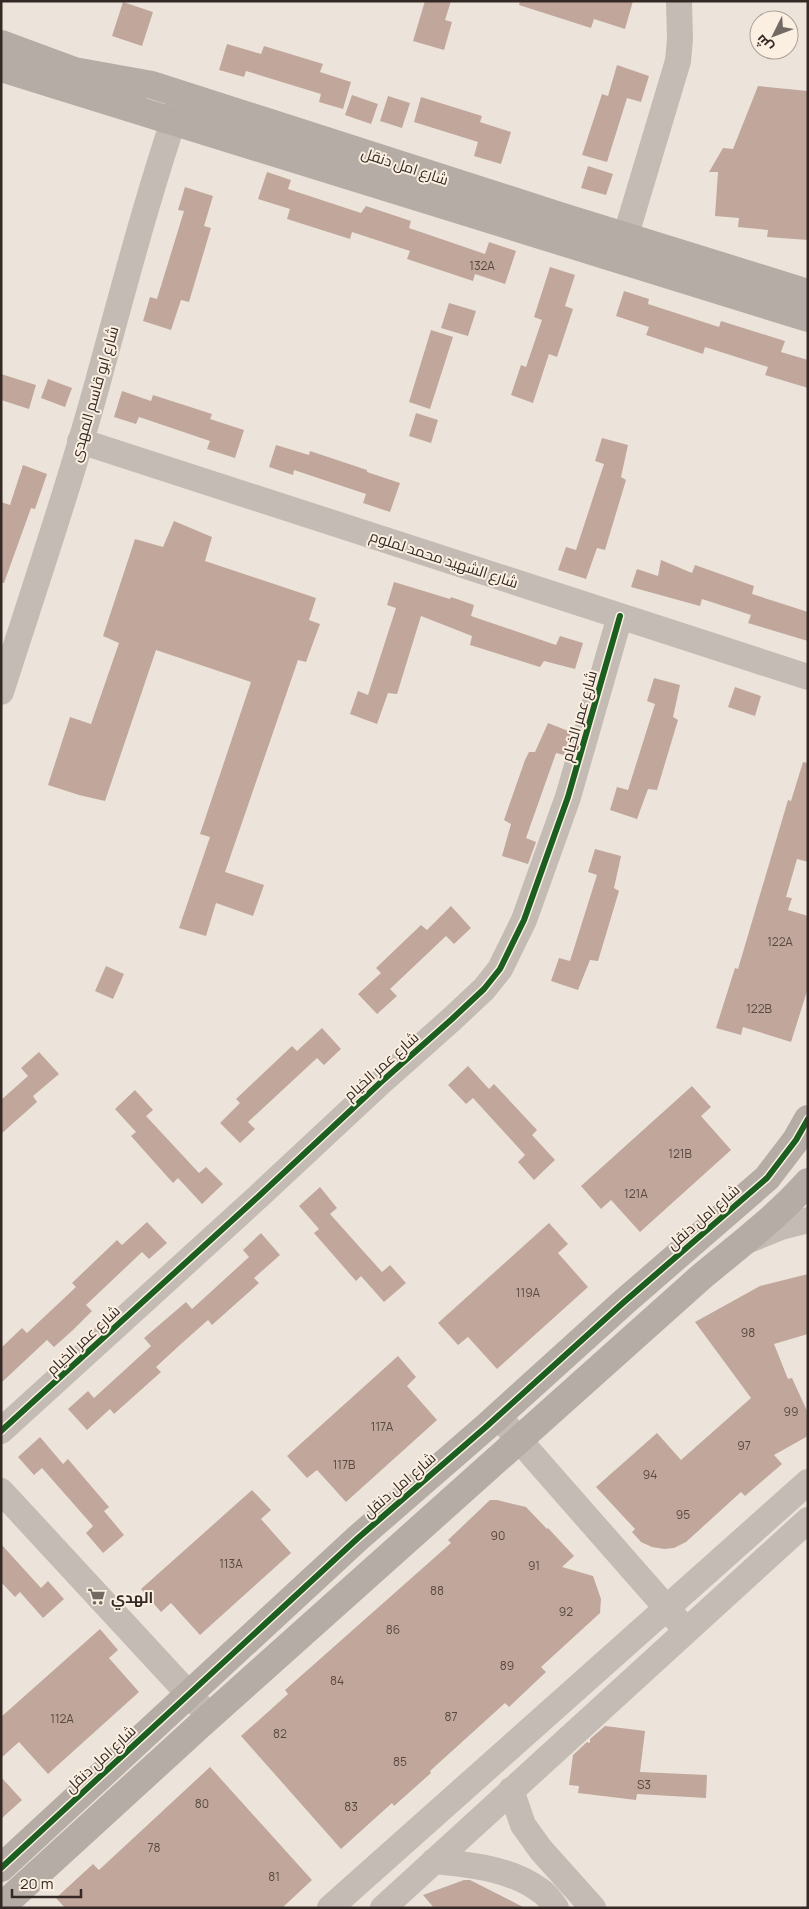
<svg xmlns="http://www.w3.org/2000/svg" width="809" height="1909" viewBox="0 0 809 1909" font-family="Manrope,Cairo,sans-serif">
<rect width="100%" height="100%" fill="#ece4db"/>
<path fill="#c1a79b" d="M425 1H451L445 20 452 22 444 50 413 41Z
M520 1H633L625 29 594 19 591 28 519 5Z
M123 2 153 12 142 46 112 36Z
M227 44 261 54 264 46 323 64 320 72 351 82 343 109 319 102 321 94 246 71 244 77 219 70Z
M617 65 649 76 641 102 627 98 607 162 582 155 602 94 608 96Z
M758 86 808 91V240L767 237 768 230 738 227 739 218 715 216 718 172H709L723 148 733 149Z
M352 95 378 104 371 124 345 115Z
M388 96 410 103 402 128 380 121Z
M421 97 482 116 480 122 511 132 501 164 474 156 478 142 414 122Z
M588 166 613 174 606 195 581 188Z
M267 172 291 180 288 189 361 213 366 206 411 221 409 228 485 254 489 242 516 251 505 284 475 274 473 281 407 259 410 251 352 232 350 239 287 219 290 209 258 199Z
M185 187 213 196 204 226 211 228 189 302 181 300 171 330 143 321 150 297 157 299 184 211 178 210Z
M550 267 575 275 565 306 573 309 557 357 549 354 533 403 511 395 521 365 526 367 542 320 534 317Z
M624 291 649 299 648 304 719 327 721 321 785 341 781 352 808 360V388L765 375 768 367 705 347 703 354 646 335 649 327 616 316Z
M449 303 476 311 468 336 441 328Z
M431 330 453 337 430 409 409 402Z
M1 374 36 385 29 409 1 400Z
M48 379 72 388 65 407 41 398Z
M122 391 151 401 153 395 212 414 210 419 244 430 235 458 207 449 210 441 139 417 136 424 114 417Z
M416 413 438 420 431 443 409 436Z
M602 438 628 445 621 477 626 480 605 550 597 548 586 579 558 570 566 547 576 550 604 464 595 461Z
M276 445 309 455 310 451 367 470V472L400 483 390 512 363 503 366 494 294 470 293 475 269 467Z
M23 465 47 474 35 509 31 508 4 583H1V502L10 505Z
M174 521 212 537 205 561 316 598 309 620 320 624 306 662 298 660 225 872 264 885 253 916 216 903 206 936 179 928 210 837 200 834 251 682 156 650 105 801 79 795 48 785 70 717 91 724 119 643 103 636 135 539 163 547Z
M661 560 692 573 695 565 754 586 752 594 808 612V641L748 623 751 615 702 599 700 606 631 587 637 569 658 576Z
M394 582 450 599 451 597 474 605 471 616 556 645 560 636 583 643 575 669 544 661 540 667 470 645 472 636 421 616 397 694 388 693 377 724 350 714 358 691 368 695 396 608 387 605Z
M654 678 680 685 673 717 678 720 657 790 648 789 637 819 610 810 617 787 628 790 655 704 647 701Z
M735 687 761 696 755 716 728 707Z
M548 723 571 732 564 755 556 753 526 838 536 842 528 864 502 856 511 824 504 820 525 760 529 752H535Z
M803 762 808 763V862L797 859 786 897 792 898 788 910 808 916V988L791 1042 743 1027 741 1035 716 1028 735 968 738 969 788 800 791 801Z
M595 849 621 856 614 888 619 891 598 961 590 960 578 990 551 981 559 958 570 961 597 875 588 872Z
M451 906 471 928 454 944 446 936 390 989 397 996 377 1014 358 994 381 973 376 968 421 925 427 930Z
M106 966 124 974 113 999 95 991Z
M322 1028 341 1049 324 1065 317 1058 248 1122 255 1129 240 1143 220 1123 240 1103 236 1099 292 1046 297 1051Z
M39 1052 59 1074 33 1096 37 1102 1 1134V1100L28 1076 21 1068Z
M468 1066 489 1089 494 1084 537 1130 532 1135 555 1160 534 1180 518 1162 525 1155 473 1098 466 1104 448 1085Z
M692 1086 711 1107 701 1116 731 1150 640 1232 611 1200 601 1209 581 1186Z
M135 1090 153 1110 146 1116 199 1173 206 1167 223 1184 202 1204 178 1178 173 1183 131 1136 136 1132 115 1109Z
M320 1187 337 1208 330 1214 382 1272 390 1265 406 1283 384 1302 361 1276 356 1281 314 1233 319 1229 299 1206Z
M147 1222 167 1243 149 1259 142 1252 86 1305 92 1311 73 1330 54 1347 47 1340 1 1383V1348L22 1328 27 1333 76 1287 72 1283 117 1240 122 1245Z
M549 1223 568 1244 558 1253 588 1287 497 1369 468 1337 458 1345 438 1323Z
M261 1233 280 1255 254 1278 259 1283 212 1325 208 1320 181 1344 156 1367 161 1372 114 1414 110 1409 87 1430 68 1409 88 1391 94 1398 151 1346 144 1338 186 1302 192 1309 249 1257 243 1250Z
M808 1274V1334L774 1344 788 1379 792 1378 808 1413V1436L774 1455 782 1464 745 1496 741 1492 686 1542 674 1548 664 1549 652 1547 641 1542 632 1532 635 1529 596 1487 657 1433 681 1460 751 1398 695 1322 760 1286Z
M398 1356 416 1377 407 1386 437 1420 346 1502 317 1470 307 1478 287 1456Z
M40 1437 63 1464 68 1459 109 1507 104 1511 124 1535 103 1553 86 1533 93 1526 42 1468 34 1475 18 1457Z
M252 1490 271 1510 261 1519 291 1553 200 1635 171 1603 161 1612 141 1589Z
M490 1500H497L526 1507 547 1529 548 1528 574 1556 562 1567 593 1576 601 1599 600 1613 541 1667 546 1672 509 1707 505 1703 430 1771 431 1773 394 1806 392 1803 341 1849 241 1736 288 1694 285 1690 451 1543 448 1540Z
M1 1544 41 1588 48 1581 64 1599 43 1618 20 1592 15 1597 1 1582Z
M100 1629 118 1650 109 1658 139 1692 48 1774 19 1742 1 1758V1717Z
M605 1726 645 1731 640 1772 707 1775 706 1798 637 1794 636 1800 578 1793 579 1786 569 1785 573 1755 587 1742 590 1743V1739Z
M210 1767 312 1880 282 1908H65L56 1898 93 1864 99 1870Z
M1 1777 22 1800 1 1819Z
M464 1880H470L525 1908H434L423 1895Z"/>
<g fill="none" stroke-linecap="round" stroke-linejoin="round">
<path stroke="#c4bcb4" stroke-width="26" d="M619 258 678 61 680 39 679 1
M80 441 808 677
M1 692C35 586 71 481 100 374 125 283 149 191 180 101
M749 1240 781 1227 808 1220
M498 1416 678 1621
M1 1431 260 1195 380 1083 452 1019 484 989 500 969 524 920 568 797 620 616
M1 1491 210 1717
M511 1790 523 1825 541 1850 593 1908
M434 1861C471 1865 510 1868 541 1891 547 1895 552 1902 556 1908
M330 1908 808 1482
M383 1908 808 1520"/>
<path stroke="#b5aca5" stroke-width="28" d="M1 44 74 71 152 85 560 216 808 293
M1 68 808 318
M1 1868 358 1538 487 1426 624 1302 767 1178 796 1140 808 1119
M1 1907 199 1726 701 1277C737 1247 776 1218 808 1182"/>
<defs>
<path id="cycleway" d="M1 1431 260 1195 380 1083 452 1019 484 989 500 969 524 920 568 797 620 616
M1 1868 358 1538 487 1426 624 1302 767 1178 796 1140 808 1119"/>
</defs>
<use href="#cycleway" stroke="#faefe0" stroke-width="9"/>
<use href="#cycleway" stroke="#1b5e20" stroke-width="6"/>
</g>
<defs>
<symbol id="supermarket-bare" viewBox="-9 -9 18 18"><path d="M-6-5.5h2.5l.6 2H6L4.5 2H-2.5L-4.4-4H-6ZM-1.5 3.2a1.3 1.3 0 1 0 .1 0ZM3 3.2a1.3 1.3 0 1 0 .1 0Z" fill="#746a64" stroke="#faefe0" stroke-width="2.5" paint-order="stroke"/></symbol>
</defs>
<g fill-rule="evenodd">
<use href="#supermarket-bare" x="84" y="1584" width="25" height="25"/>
</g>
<g text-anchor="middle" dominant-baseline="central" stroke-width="4" stroke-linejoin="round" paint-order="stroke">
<g font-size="12" fill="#574842">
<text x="482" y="265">132A</text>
<text x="780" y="941">122A</text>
<text x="759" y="1008">122B</text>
<text x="680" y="1153">121B</text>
<text x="636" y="1193">121A</text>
<text x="528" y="1292">119A</text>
<text x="748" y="1332">98</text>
<text x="791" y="1411">99</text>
<text x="382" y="1426">117A</text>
<text x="744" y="1445">97</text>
<text x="344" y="1464">117B</text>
<text x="650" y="1474">94</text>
<text x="683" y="1514">95</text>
<text x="498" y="1535">90</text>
<text x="231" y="1563">113A</text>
<text x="534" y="1565">91</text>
<text x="437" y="1590">88</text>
<text x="566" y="1611">92</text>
<text x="393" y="1629">86</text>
<text x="507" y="1665">89</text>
<text x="337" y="1680">84</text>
<text x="451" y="1716">87</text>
<text x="62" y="1718">112A</text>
<text x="280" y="1733">82</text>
<text x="400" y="1761">85</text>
<text x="644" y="1784">S3</text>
<text x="202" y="1803">80</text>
<text x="351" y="1806">83</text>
<text x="154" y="1847">78</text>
<text x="274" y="1876">81</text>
</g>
<g font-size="15" fill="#342924" stroke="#faefe0">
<text transform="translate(405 166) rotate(18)">شارع امل دنقل</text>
<text transform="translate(94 394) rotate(-74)">شارع ابو قاسم المهدى</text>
<text transform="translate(444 559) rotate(18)">شارع الشهيد محمد لملوم</text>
<text transform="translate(579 716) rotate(-74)">شارع عمر الخيام</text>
<text transform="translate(381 1066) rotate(-42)">شارع عمر الخيام</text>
<text transform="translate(703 1217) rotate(-41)">شارع امل دنقل</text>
<text transform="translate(83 1340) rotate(-43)">شارع عمر الخيام</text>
<text transform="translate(399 1485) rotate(-41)">شارع امل دنقل</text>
<text transform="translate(100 1759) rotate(-43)">شارع امل دنقل</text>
</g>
<g font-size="15" font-weight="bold" fill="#342924" stroke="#faefe0" text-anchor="start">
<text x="111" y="1597">الهدي</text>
</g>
</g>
<rect width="809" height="1909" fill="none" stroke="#342924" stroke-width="5"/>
<g transform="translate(774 35) rotate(228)"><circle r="24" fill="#faefe0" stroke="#aba095"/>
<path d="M0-4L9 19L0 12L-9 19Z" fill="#746a64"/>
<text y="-8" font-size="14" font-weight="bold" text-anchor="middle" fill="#342924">ش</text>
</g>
<path d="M12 1889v8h69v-8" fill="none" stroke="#342924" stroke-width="2.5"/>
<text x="20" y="1889" font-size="15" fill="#342924" stroke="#faefe0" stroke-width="4" paint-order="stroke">20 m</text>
</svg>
